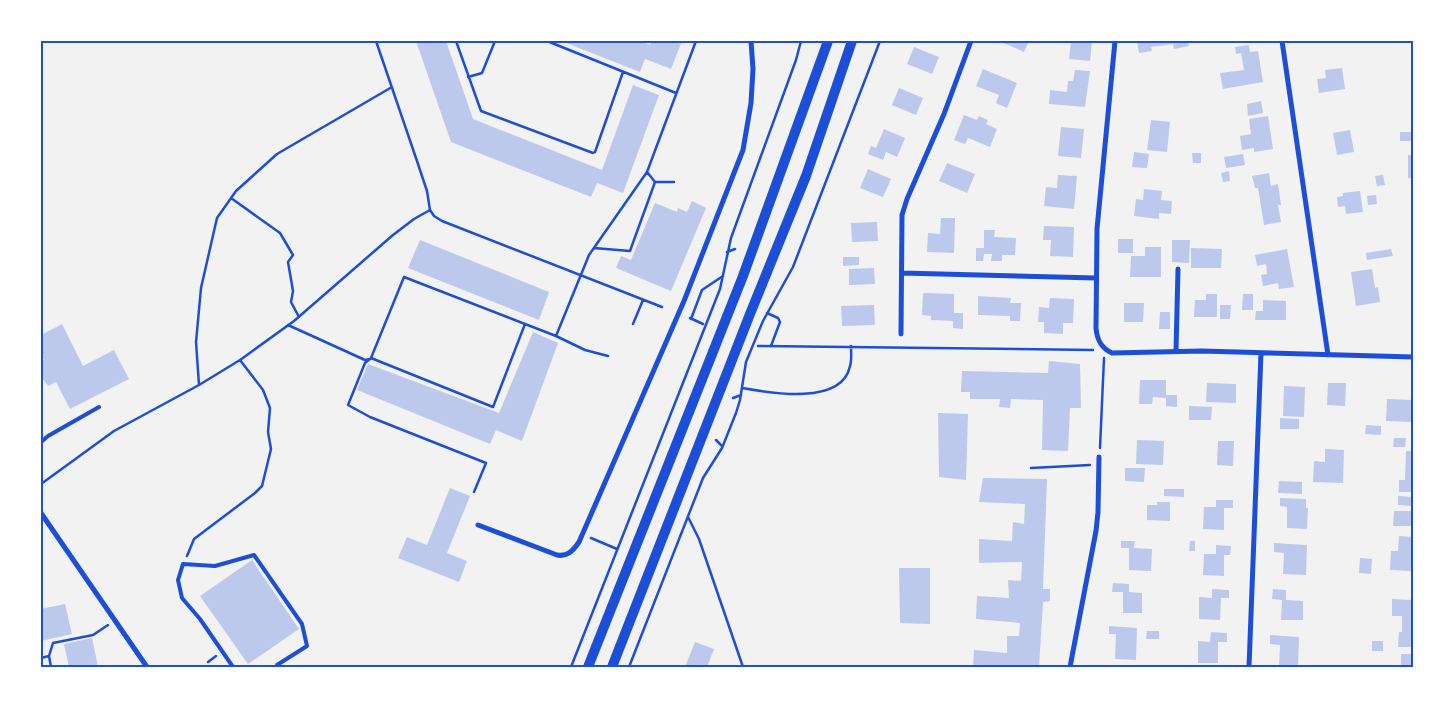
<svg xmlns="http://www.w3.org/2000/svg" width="1454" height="708" viewBox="0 0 1454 708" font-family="Roboto,sans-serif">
<rect width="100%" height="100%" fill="#f2f2f2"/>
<path fill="#bdc9ec" d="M416 41H446L473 119 602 170 633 85 659 95 623 193 597 183 591 197 451 142Z
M561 41H641L650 45 652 41H682L671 69 645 59 640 72Z
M999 41H1029L1024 52Z
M1071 41H1092L1090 61 1069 59Z
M1137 41H1188L1189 46 1174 49 1173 44 1151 47 1152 51 1139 53Z
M1249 45 1250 52 1258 51 1263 82 1223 89 1220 73 1244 70 1241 53 1236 54 1235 47Z
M914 47 939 57 932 74 907 64Z
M1342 68 1345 89 1319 93 1317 79 1326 78 1325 70Z
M983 69 1017 83 1007 108 996 103 999 95 976 86Z
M1075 70 1090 71 1085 107 1049 104 1050 90 1067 92 1068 81H1073Z
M899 88 923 98 916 115 892 105Z
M1261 101 1263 113 1248 116 1247 104Z
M964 115 977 120 979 116 988 120 986 124 997 129 990 147 968 138 965 144 954 140Z
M1268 116 1273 149 1254 152V148L1242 150 1240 136 1251 134 1249 119Z
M1151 120 1170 122 1167 152 1147 150Z
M1061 127 1084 129 1081 158 1058 156Z
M884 129 905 138 897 157 886 152 883 160 868 154 871 146 876 148Z
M1350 130 1354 152 1337 155 1333 133Z
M1400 132H1413V141H1400Z
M1134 152 1149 154 1147 168 1132 167Z
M1192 153H1201V163H1193Z
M1243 154 1245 165 1226 168 1224 157Z
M1408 155H1413V178H1408Z
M947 163 975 174 967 193 939 181Z
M868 169 891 179 883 197 860 188Z
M1229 171 1230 181 1223 182 1221 173Z
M1269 173 1271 186 1278 184 1281 205H1278L1281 222 1264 225 1258 188H1255L1252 176Z
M1058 175 1077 176 1074 209 1044 206 1046 187 1057 188Z
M1383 175 1385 185 1377 186 1375 176Z
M1144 189 1162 191 1161 200 1172 201 1171 214 1159 213V219L1134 216 1136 199 1143 200Z
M1360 191 1363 212 1346 214 1345 206 1338 207 1337 197 1343 196V193Z
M1376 195 1377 204 1368 205 1367 196Z
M692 201 706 208 671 291 616 268 621 256 631 260 655 203 677 212 678 208 687 212Z
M941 218H955L954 253 927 252 928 233 940 234Z
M877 222 878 241 852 242 851 223Z
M1044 226 1074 227 1073 257 1050 256 1051 240H1043Z
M984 230H995L994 237 1016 238 1015 255H1002V261H991L992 254H984L983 261H976V248H984Z
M1118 239H1133V253H1118Z
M420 240 549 292 539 320 408 268Z
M1172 240H1190L1189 263 1172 262Z
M1145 247H1161V277H1130L1131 256H1145Z
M1191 248 1222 249 1221 268H1191Z
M1287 249 1294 287 1279 289 1278 283 1263 286 1261 275 1267 274 1266 264 1257 266 1255 255Z
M1391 249 1393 256 1367 260 1366 253Z
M843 257H859V265L843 266Z
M874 268 875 284 849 285V269Z
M1372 269 1375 288 1378 287 1380 302 1356 306 1351 272Z
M923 293 954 294V313H963V329L953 328V321L931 320V316L922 315Z
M1206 294H1217V317H1194L1195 300H1206Z
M1243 294H1253V310H1242Z
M978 296 1011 298 1010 303H1021L1020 321H1010V316L978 315Z
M1050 298 1074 299 1073 323H1063V334L1044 333V322H1038L1039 307 1049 308Z
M1263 300 1286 301V320H1255L1256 311H1263Z
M1124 303H1144L1143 322H1124Z
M874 305 875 325 842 326 841 306Z
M1220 305H1231L1230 319H1220Z
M1160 312H1170V329H1159Z
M62 324 83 366 114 350 129 379 70 409 56 382 48 386 41 376V361L44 360 41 353V335Z
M533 332 558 343 522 441 496 430 490 444 357 390 368 364 499 413Z
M1049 361 1080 364 1081 408H1070L1068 451 1042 450 1043 400 1011 399 1010 408 999 407 1000 399H970V392H961L962 371 1048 373Z
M1140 380H1166V395H1177V407L1166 406V398L1153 397 1152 404H1139Z
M1207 383 1236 384V403L1206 402Z
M1328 383H1346L1345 406 1327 405Z
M1284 386 1305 387 1304 417 1283 416Z
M1387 399 1413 400V422L1386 421Z
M1189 406 1212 407 1211 420H1189Z
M938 413 968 414 966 480 939 477Z
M1280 418 1299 419V429H1280Z
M1366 425 1381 426V435L1365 434Z
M1394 438H1406L1405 447H1393Z
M1137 440 1164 441 1163 465 1136 464Z
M1218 441H1234L1233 466 1217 465Z
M1325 449 1344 450 1343 483 1313 482 1314 461 1325 462Z
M1406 451H1413V492H1399V480H1405Z
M1125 468H1145L1144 482 1125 481Z
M983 478 1047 479 1043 589H1050V601L1043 602 1039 667H973L974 650 1007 653V636H1019L1020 623 976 619 977 596 1009 598 1008 580 1021 581 1022 562 979 563V539L1012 541 1013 522 1024 524 1025 504 979 502Z
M1279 481 1302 482V494L1278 493Z
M450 488 470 496 447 553 467 561 459 582 398 558 407 537 427 545Z
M1164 489H1184V497L1164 496Z
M1398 496 1413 497V506L1398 505Z
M1280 498 1306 499V508H1308L1307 529 1287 528V507L1280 506Z
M1216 500H1233V508H1224V530L1203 529 1204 507H1216Z
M1157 502H1170V521L1147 520V505H1157Z
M1394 511H1413V526H1393Z
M1399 536 1413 537V571L1390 570 1391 551H1398Z
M1121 541H1135L1134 548 1152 549 1151 571 1129 570V548H1121Z
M1190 541H1195V551H1189Z
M1274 543 1307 545 1306 575 1283 574 1284 553 1274 552Z
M1216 545 1231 546 1230 555H1224V576L1203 575 1204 554H1216Z
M1360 558 1372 559 1371 574 1359 573Z
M252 560 299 629 248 664 200 596Z
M899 568H930V624L900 623Z
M1113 583 1129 584V592L1142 593V613H1123V592H1112Z
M1212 589 1229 590V598H1221L1220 620 1199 619V597L1212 598Z
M1273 589 1286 590V600L1303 601V620H1281L1282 600 1272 599Z
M1392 599 1413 600V647H1398L1399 632H1402V616H1392Z
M65 604 72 634 41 641V609Z
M1109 626 1137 628 1136 660 1115 659 1116 634H1109Z
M1147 631H1159V639H1146Z
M1211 632 1227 633V642H1218V663H1198V641L1210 642Z
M1270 635 1299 637 1298 667H1279L1280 645 1270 644Z
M92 638 98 667H69L64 644Z
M1372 641H1383V651H1372Z
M695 642 714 649 707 667H685Z
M1401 654H1413V667H1401Z"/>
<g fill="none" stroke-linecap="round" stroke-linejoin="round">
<path stroke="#1d4ed8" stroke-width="2.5" d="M376 41 417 161 427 191 430 210 434 216 442 221 662 307
M456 41 481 111 593 153 595 152 623 72
M547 41 676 93
M468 77 482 73 495 41
M647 172 655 182
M231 198 280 233 293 255 288 262 293 291 291 302 299 317
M594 248 630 251 655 182H674
M727 252 735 249
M767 313 778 318 780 322 771 346
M690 318 703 324
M691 319 702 290 723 276
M525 324 493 407 371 358 404 277 556 336 589 255 647 172 696 41
M633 324 643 300
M288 325 365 360 370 359
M556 336 585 350 608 356
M758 346 1093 350
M371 358 365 363 348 405 370 417 486 463 474 492
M199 385 196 342 201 288 217 218 236 191 277 154 392 87
M742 388C770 393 842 406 850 366 852 360 851 353 851 346
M733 398 741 395
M716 440 722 446
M1100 448 1104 358
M1031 468 1090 465
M41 484 114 431 199 385 240 360 294 321 393 235 414 219 430 210
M688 517 699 539 743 667
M591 538 617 549
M187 556 194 539 255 493 262 486 271 449 268 432 270 408 263 390 240 360
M41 658 49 656
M208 662 216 656
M51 667 49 656 53 643 93 635 108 625
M571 667 720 289 731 238 796 60 801 41
M629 667 703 478 722 448 736 413 740 400 746 362 763 321 793 267 880 41"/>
<path stroke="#1d4ed8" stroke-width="4" d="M41 442 48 436 99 407
M233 667 200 619 182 598 178 580 183 564 215 566 254 555 302 624 307 646 277 665V667"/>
<path stroke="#1d4ed8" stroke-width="5" d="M1115 41 1097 229 1096 328C1097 340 1101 348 1112 353L1202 351 1413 357
M1282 41 1328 355
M902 273 1096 278
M901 334 902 215 907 199 944 114 971 41
M1176 351 1178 269
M41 513 147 667
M478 525 557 555C567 557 573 551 579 542L684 301 743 150 751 103 753 69 751 41
M1070 667 1096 531 1098 512 1099 457
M1249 667 1261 353"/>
<path stroke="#1d4ed8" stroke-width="10" d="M588 667 743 276 828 41
M612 667 750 314 806 176 852 41"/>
</g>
<rect width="1454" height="708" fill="none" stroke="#ffffff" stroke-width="85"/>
<rect x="42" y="42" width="1370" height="624" fill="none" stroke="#1d4ed8" stroke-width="2"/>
</svg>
